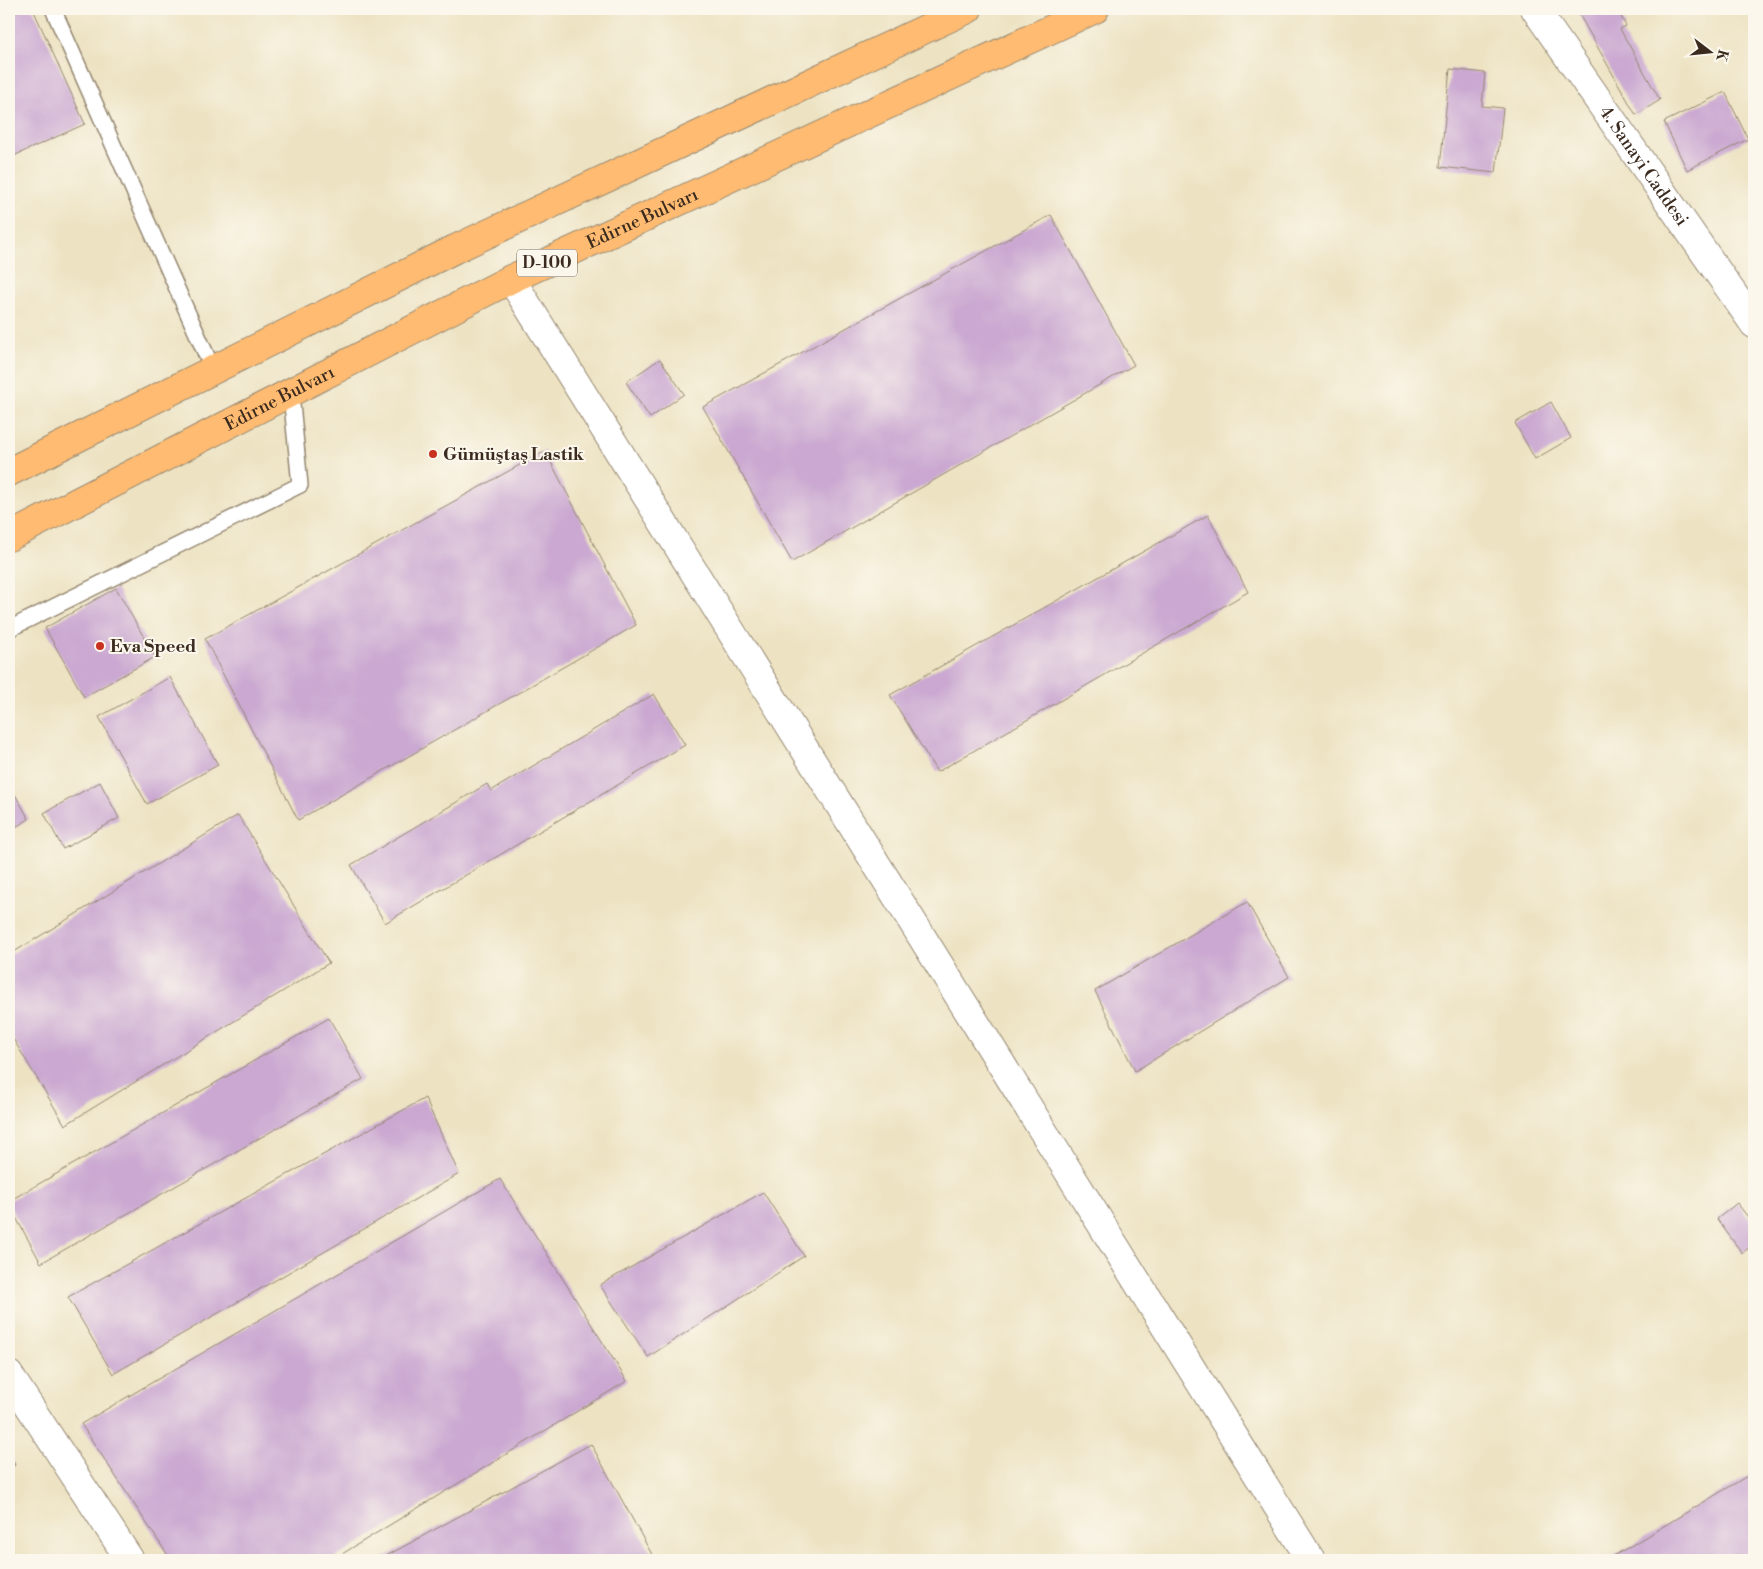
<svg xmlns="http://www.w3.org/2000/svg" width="1763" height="1569" viewBox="0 0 1763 1569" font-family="'Libre Bodoni',serif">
<rect width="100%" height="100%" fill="#fbf7ec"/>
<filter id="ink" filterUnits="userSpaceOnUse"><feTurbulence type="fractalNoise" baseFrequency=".02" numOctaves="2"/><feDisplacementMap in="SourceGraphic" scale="10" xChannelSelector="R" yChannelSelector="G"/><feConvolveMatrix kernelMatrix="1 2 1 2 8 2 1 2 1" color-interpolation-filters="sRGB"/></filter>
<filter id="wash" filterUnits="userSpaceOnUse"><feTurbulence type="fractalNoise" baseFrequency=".0096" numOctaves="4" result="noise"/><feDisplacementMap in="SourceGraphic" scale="20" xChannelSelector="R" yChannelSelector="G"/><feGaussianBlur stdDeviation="1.12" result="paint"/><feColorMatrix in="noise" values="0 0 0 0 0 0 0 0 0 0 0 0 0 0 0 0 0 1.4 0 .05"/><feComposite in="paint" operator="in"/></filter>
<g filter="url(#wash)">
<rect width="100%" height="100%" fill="#ede3c3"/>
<g id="blocks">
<path fill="#caa8d1" d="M9 9H33L85 124 9 158Z
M1576 9H1617L1626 26 1620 29 1660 100 1636 115Z
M1450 69 1485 73 1482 106 1503 108 1496 173 1440 167Z
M1725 92 1748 139 1687 170 1664 122Z
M1051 215 1134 365 792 562 703 407Z
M660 359 684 394 650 418 626 382Z
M1551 402 1571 438 1535 459 1515 423Z
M545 451 636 625 298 820 205 639Z
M1208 515 1248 592 937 772 890 695Z
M116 588 155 657 84 697 45 628Z
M170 677 218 765 147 804 99 717Z
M654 694 685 745 385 923 351 865 487 784 491 791Z
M100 782 119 818 63 849 44 813Z
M9 784 29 819 9 831Z
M238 815 329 963 65 1125 9 1032V955Z
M1247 902 1289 977 1135 1071 1095 991Z
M329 1018 363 1079 41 1263 9 1205V1201Z
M425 1098 459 1174 113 1374 68 1297Z
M500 1179 627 1381 332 1560H171L81 1424Z
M763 1192 804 1256 648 1357 600 1285Z
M1737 1203 1754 1225V1244L1742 1253 1717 1219Z
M591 1444 655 1560H379Z
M9 1453 15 1465 9 1469Z
M1754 1472V1552L1741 1560H1607Z"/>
</g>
</g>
<g filter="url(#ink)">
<use href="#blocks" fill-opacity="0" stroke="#948670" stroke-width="1"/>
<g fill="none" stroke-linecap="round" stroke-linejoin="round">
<defs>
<path id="service" d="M53 9 213 370
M9 629 300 485 291 394"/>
<path id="minor" d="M511 279 1311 1560"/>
<g id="tertiary">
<path id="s1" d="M1535 9 1754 324"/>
<path d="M9 1375 130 1560"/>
</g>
<g id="trunk">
<path d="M9 472 455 249 968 9"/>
<path id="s2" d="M9 537 511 279 1095 9"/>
</g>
</defs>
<use href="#service" stroke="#948670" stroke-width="18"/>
<use href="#minor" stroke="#948670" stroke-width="30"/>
<use href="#tertiary" stroke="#948670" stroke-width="30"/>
<use href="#trunk" stroke="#948670" stroke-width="30"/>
<use href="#service" stroke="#fff" stroke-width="15"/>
<use href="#minor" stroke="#fff" stroke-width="28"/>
<use href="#tertiary" stroke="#fff" stroke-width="28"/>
<use href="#trunk" stroke="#febb71" stroke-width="28"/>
</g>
</g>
<g fill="#c8321e" stroke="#fbf7ec" stroke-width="2">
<circle cx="433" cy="454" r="5"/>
<circle cx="100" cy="646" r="5"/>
</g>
<g text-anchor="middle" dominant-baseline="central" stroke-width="4" stroke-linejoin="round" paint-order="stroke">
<rect fill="#fbf7ec" stroke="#75685c" stroke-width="1" x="517" y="249.5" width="60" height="27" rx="4"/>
<g font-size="16" font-weight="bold" fill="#3b2a1e">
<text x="547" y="263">D-100</text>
</g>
<g font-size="18" fill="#3b2a1e" stroke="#fbf7ec">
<text stroke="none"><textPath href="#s1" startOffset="191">4. Sanayi Caddesi</textPath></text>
<text stroke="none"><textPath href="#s2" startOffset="709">Edirne Bulvarı</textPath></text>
<text stroke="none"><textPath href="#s2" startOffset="304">Edirne Bulvarı</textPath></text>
</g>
<g font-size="18" font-weight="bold" fill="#3b2a1e" stroke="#fbf7ec" text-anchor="start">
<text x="443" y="454">Gümüştaş Lastik</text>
<text x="110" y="646">Eva Speed</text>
</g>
</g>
<rect width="1763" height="1569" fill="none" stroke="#fbf7ec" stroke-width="30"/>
<g transform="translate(1710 52) rotate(106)" stroke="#fbf7ec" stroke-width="4" paint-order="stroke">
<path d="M0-4L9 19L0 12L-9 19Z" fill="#3b2a1e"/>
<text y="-8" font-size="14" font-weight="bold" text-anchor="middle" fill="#3b2a1e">K</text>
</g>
</svg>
